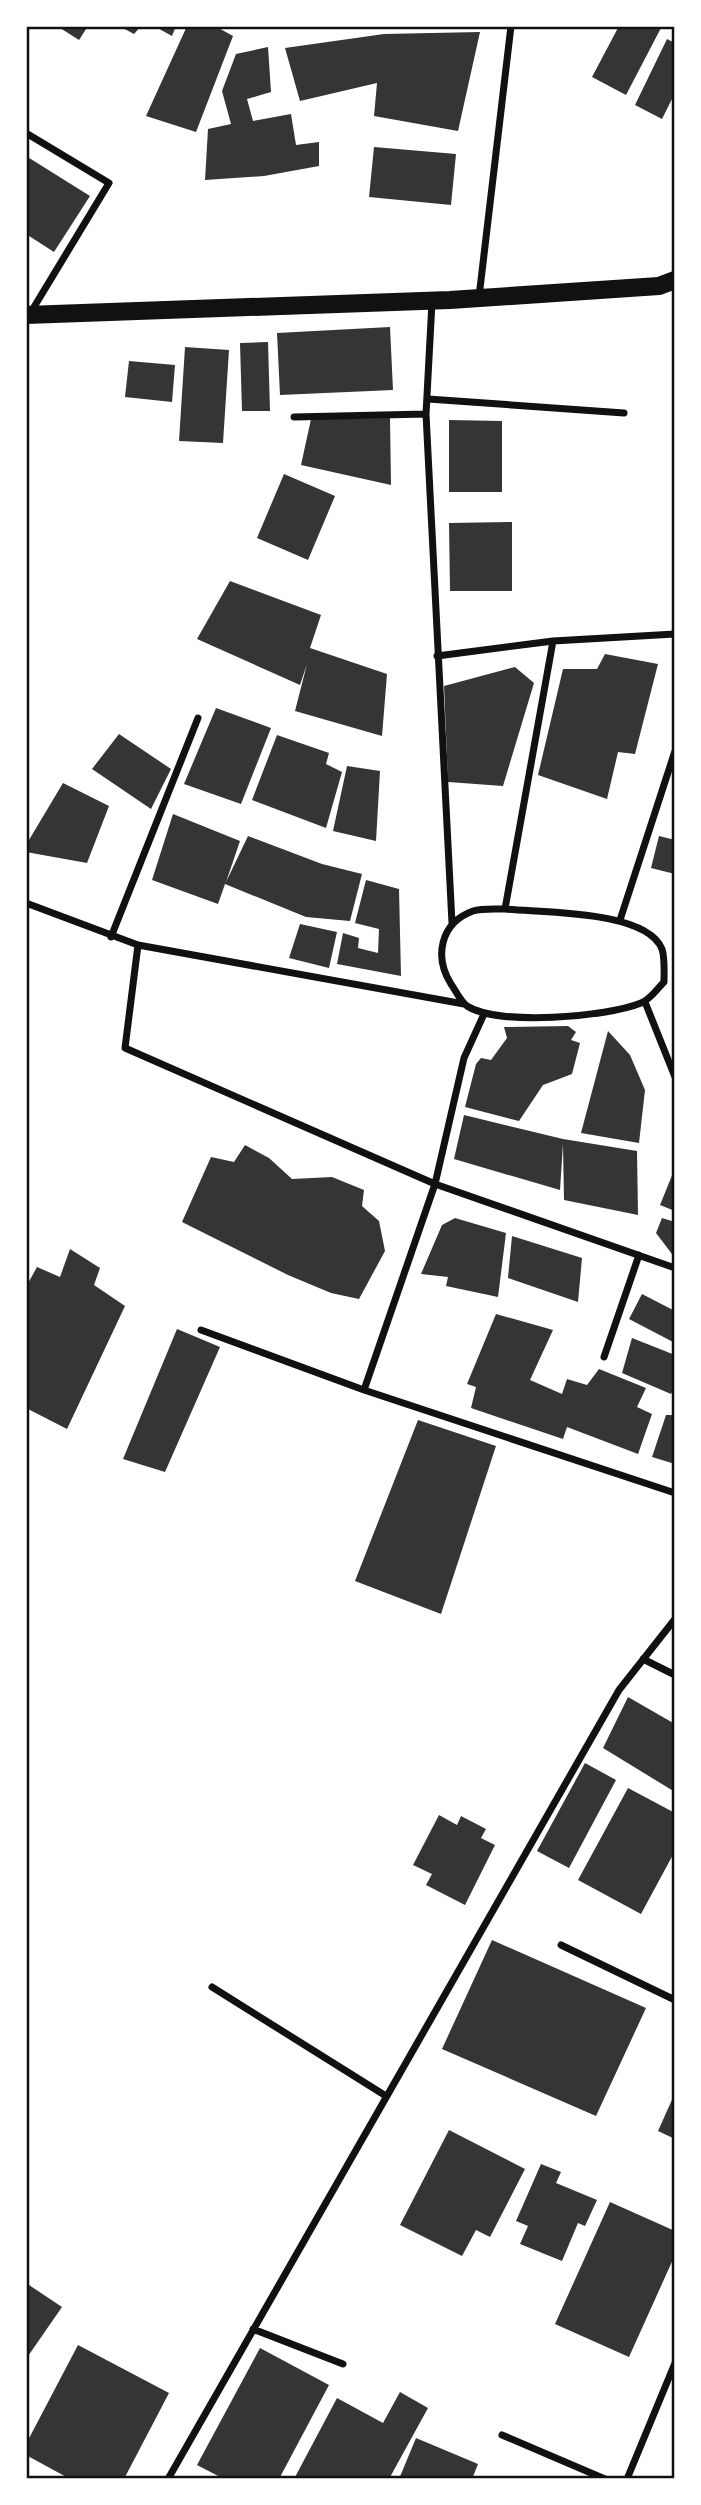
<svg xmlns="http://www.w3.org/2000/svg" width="701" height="2505" viewBox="0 0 701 2505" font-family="'Noto Sans',sans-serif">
<rect width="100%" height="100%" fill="#fff"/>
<path fill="#353535" d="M57 26H88L79 40Z
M119 26H141L134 34Z
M154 26H176L172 36Z
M187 26H215L233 36 196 132 146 116Z
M619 26H662L626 95 592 77Z
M480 32 458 131 374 116 377 83 300 101 285 48 384 34Z
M667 39 675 43V93L662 119 635 105Z
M268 47 271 92 247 99 253 121 291 114 296 145 319 142V166L264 176 205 180 208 129 231 124 222 91 236 54Z
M374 147 456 154 451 205 369 197Z
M26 156 90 196 54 252 26 234Z
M390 327 393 390 280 395 277 333Z
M268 342 270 411H242L240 343Z
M185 347 229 350 223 443 179 441Z
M129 361 175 365 172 402 125 397Z
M390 418 391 485 301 465 311 419Z
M449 420 502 421V492H449Z
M284 474 335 496 308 560 257 538Z
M512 522V591H450L449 523Z
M230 581 321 615 310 648 387 674 382 736 295 711 307 664 300 685 197 639Z
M605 654 658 664 635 754 618 752 607 799 538 775 563 669H597Z
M515 667 534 683 503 786 448 782 444 686Z
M216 708 271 728 241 804 184 784Z
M119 734 171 769 151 809 92 769Z
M277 735 329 753 326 764 342 772 326 828 252 800Z
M347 766 380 771 376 841 333 831Z
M63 783 109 806 87 863 26 852V845Z
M173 814 240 841 226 882 248 836 322 864 362 874 350 921 306 917 225 884 218 904 152 880Z
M659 836 675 840V874L651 868Z
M366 880 399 889 401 976 337 964 343 933 359 938 358 948 378 953 379 929 355 923Z
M300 924 337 932 329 968 289 958Z
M568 1026 576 1032 571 1040 580 1043 572 1074 543 1085 519 1121 465 1107 476 1064 481 1058 491 1060 507 1038 504 1027Z
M608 1031 630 1055 645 1090 639 1143 581 1133Z
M464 1115 563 1139 637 1151 638 1215 564 1200 563 1144 560 1190 454 1159Z
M245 1145 269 1158 292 1179 332 1177 364 1190 362 1206 379 1221 385 1251 359 1299 331 1293 288 1275 182 1222 211 1157 234 1162Z
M675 1168V1211L660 1205Z
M455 1218 506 1233 498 1297 446 1286 448 1277 421 1274 442 1225Z
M662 1218 675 1222V1258L656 1233Z
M512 1236 582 1258 578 1302 508 1278Z
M70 1249 100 1268 94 1285 125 1306 67 1429 26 1408V1287L37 1267 60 1277Z
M642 1294 675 1311V1343L629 1319Z
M496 1314 553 1330 530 1380 562 1394 567 1379 587 1385 599 1369 646 1388 637 1407 652 1414 638 1454 567 1427 563 1439 471 1408 476 1387 467 1384Z
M177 1329 220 1347 165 1472 123 1459Z
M632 1338 675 1355V1387L671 1394 622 1373Z
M666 1415H675V1464L652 1457Z
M418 1420 496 1446 441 1614 355 1581Z
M628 1697 675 1724V1792L603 1748Z
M585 1763 616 1780 569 1868 537 1851Z
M628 1788 675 1813V1851L641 1914 578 1880Z
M439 1815 457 1825 461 1816 486 1829 481 1838 495 1845 465 1905 426 1885 432 1874 413 1865Z
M492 1940 646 2008 596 2116 442 2049Z
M675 2093V2139L658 2131Z
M449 2130 525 2169 490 2237 476 2230 462 2256 400 2225Z
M541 2164 561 2172 556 2183 597 2200 585 2226 578 2223 562 2261 520 2244 528 2226 516 2221Z
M610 2202 675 2231V2255L629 2357 555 2324Z
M26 2283 62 2307 26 2359Z
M78 2345 169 2393 124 2479H70L26 2455V2444Z
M260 2348 329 2385 279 2479H224L197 2465Z
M400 2392 428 2408 389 2479H294L337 2398 383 2423Z
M416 2438 478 2464 472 2479H399Z"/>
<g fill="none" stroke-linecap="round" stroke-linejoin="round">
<path stroke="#111" stroke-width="7" d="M26 133 109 183 31 312
M479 297 511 26
M432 302 426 414 452 923
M428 399 624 413
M294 417 426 414
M437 656 553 641 675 634
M26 903 138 945 464 1004
M505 909C542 913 646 910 662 949 665 958 664 973 664 982 657 989 650 1000 641 1003 607 1017 498 1026 467 1006 460 1001 456 991 451 984 434 957 440 923 473 911 482 908 495 909 505 909Z
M505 909 553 641
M620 920 675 751
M111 937 198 718
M138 945 125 1048 435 1184 675 1268
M645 1002 675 1077
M484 1014 464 1058 435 1184 364 1390 675 1493
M201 1330 364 1390
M604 1357 639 1255
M643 1659 675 1675
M561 1945 675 2000
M212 1987 386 2096
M253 2329 343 2364
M502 2435 605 2479
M168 2479 619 1690 675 1619
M627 2479 675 2363"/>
<path stroke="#111" stroke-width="18" d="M26 315 450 300 659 286 675 280"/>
</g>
<rect width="701" height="2505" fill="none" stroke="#ffffff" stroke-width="56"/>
<rect x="28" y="28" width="645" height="2449" fill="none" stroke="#111" stroke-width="2.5"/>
</svg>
